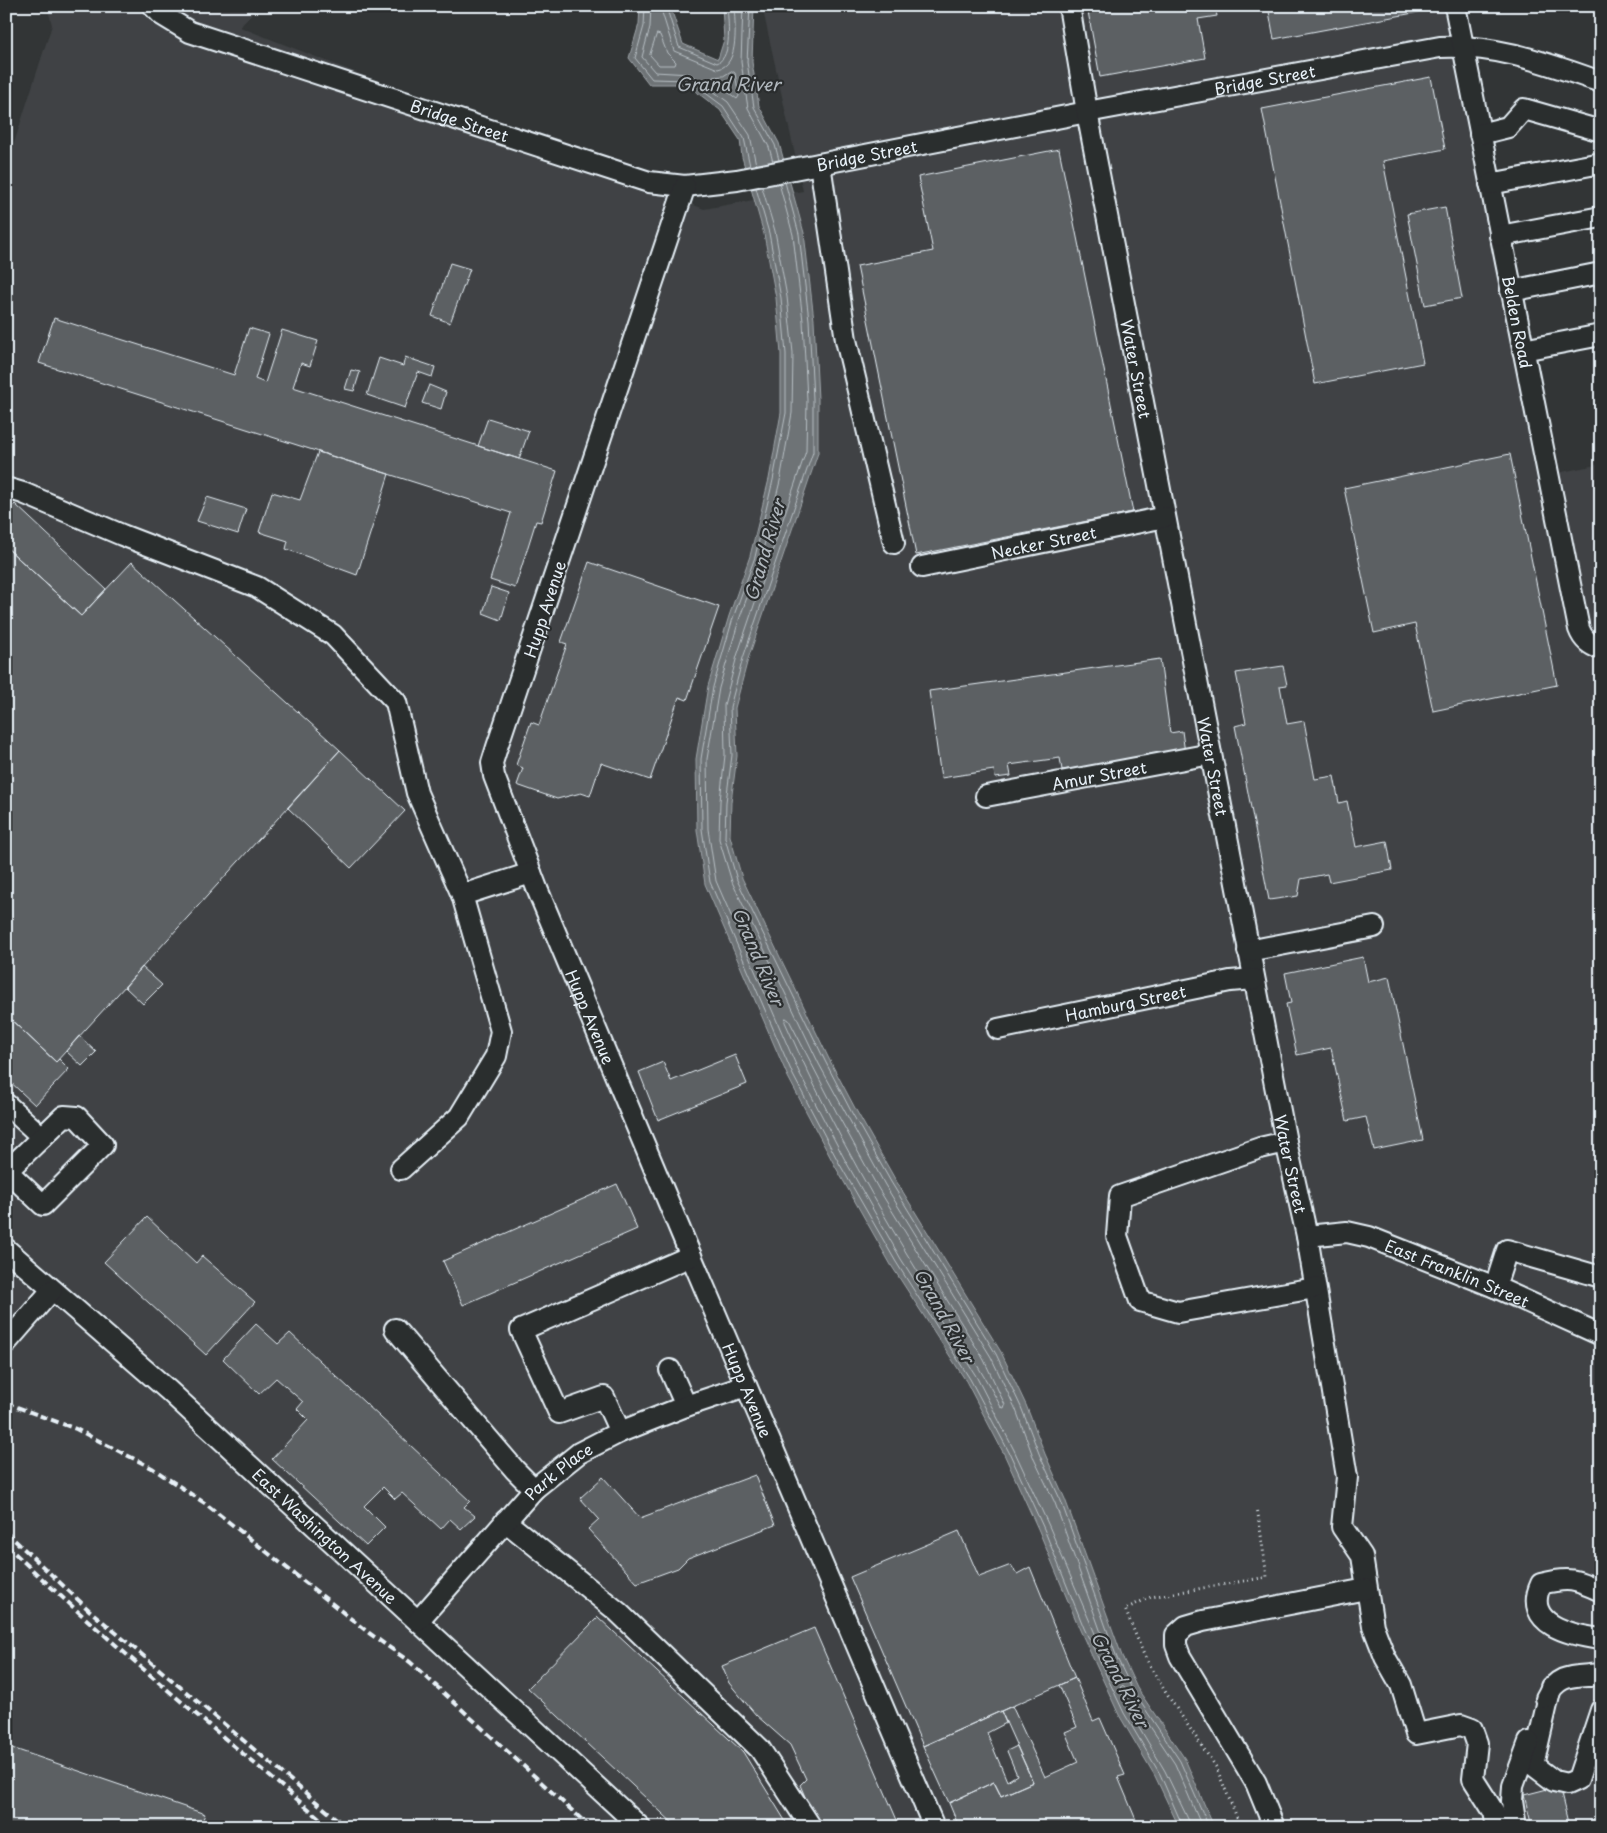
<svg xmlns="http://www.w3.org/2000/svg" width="1607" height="1833" viewBox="0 0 1607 1833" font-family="'Playpen Sans',sans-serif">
<rect width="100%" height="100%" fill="#323536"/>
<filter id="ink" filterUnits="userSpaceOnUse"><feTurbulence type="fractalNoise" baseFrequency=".02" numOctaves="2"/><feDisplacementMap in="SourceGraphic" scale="10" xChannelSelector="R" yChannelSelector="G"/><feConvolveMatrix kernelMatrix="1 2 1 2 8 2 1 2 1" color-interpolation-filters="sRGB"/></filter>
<g filter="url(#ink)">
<path fill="#3f4244" d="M47 6H259L240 27 704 209 803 191 762 6H1465L1557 473 1601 464V1807L1594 1827H6V168L52 25Z"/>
<path fill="#6e7376" stroke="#9fa5aa" d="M640 6H670L683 44 718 59 724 40 722 6H754L752 62 759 106 779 143 804 233 814 320 818 399V453L748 659 735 708 737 756 731 802 730 836 742 878 829 1059 856 1110 895 1179 1001 1352 1026 1405 1045 1454 1065 1499 1122 1656 1137 1688 1185 1759 1214 1827H1179L1155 1776 1119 1715 1080 1630 1039 1531 1004 1454 966 1381 891 1265 835 1166 788 1077 705 884 697 830 696 759 708 686 729 616 750 556 769 479 781 413V354L776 298 764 234 742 157 740 140 720 110 686 84H649L629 58 639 24Z"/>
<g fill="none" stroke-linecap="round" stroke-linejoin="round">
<path stroke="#b7bfc4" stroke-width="1" d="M645 6 644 26 635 58 652 79 688 80 723 106 744 138 750 166
M651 6 650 27 642 57 655 72 690 74 728 102 750 135 756 165
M660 6 674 51 718 69C740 65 735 23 734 6
M666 6 679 47 717 63C733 57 728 20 727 6
M743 6 741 62 748 108 769 147 773 162
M750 6 747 62 754 107 775 145 779 160
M657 34 660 35 667 53 676 62 675 65H659L650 55Z
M732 71 735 73 739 96 737 99 712 80 713 77 723 76Z
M785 182 799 234 809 320 813 399V452L743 658 730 707 732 755 726 802 725 838 737 880 825 1061 852 1113 891 1182 996 1354 1021 1407 1040 1456 1061 1501 1117 1658 1133 1691 1180 1761 1209 1827
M762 187 775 231 787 297 793 353 792 413 780 481 761 558 739 620 719 688 707 759 708 829 716 881 799 1072 845 1160 901 1259 976 1376 1014 1450 1049 1526 1105 1657 1108 1659 1109 1655 1055 1503 1034 1459 1016 1410 991 1357 885 1185 819 1064 732 882 719 839 720 801 725 755 724 705 737 656 806 451 807 400 803 321 793 235 779 183
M756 188 769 233 781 298 786 354V413L773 480 755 557 733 618 713 687 701 759 702 829 710 882 793 1075 839 1163 896 1262 970 1379 1009 1452 1044 1529 1084 1628 1124 1713 1160 1774 1183 1827
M786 1018 789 1020 840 1119 878 1188 984 1360 1005 1405 1004 1408 1001 1407C973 1354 938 1306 907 1254 862 1179 820 1102 785 1022Z
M1189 1827V1821L1165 1771 1129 1710 1120 1689 1121 1686 1124 1687 1175 1764 1202 1827"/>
</g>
<path fill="#5c6063" stroke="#e8f1f8" d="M1087 6H1215L1217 16 1198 19 1205 58 1100 77Z
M1268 6H1418L1419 12 1274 39Z
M1431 77 1445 149 1383 161 1423 363 1315 384 1262 109Z
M1059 149 1133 512 916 555 857 266 933 251 918 177Z
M1445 207 1462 298 1425 305 1407 214Z
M450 263 470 269 450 323 432 316Z
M54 318 234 375 249 328 269 334 255 379 265 383 282 330 318 341 310 366 301 363 293 387 557 471 541 522 536 521 515 588 490 580 511 513 39 363Z
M405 357 435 367 432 377 418 372 405 408 367 395 379 358 403 366Z
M351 370 360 372 354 391 345 389Z
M429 385 446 392 441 409 422 403Z
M488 418 529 431 519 459 478 446Z
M318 452 389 474 357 575 286 549 288 541 259 532 272 492 300 500Z
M1510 454 1557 685 1433 711 1415 624 1374 633 1344 488Z
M207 497 246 509 238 534 197 521Z
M15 504 106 589 81 616 6 547V513Z
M6 547 81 616 132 562 340 750 56 1062 6 1015Z
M589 562 719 607 687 700 679 697 650 780 601 763 590 796 581 793 557 799 517 785 523 768 516 765 531 722 539 725 567 644 561 642Z
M491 587 509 593 501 620 483 613Z
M1160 659 1170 733 1182 731 1185 753 1062 770 1060 758 1009 765 1011 776 995 778 994 770 941 778 929 691Z
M1283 666 1287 685 1280 686 1287 724 1304 721 1315 779 1334 776 1339 803 1347 801 1356 847 1387 841 1392 870 1329 882 1327 874 1301 879 1298 896 1269 900 1235 726 1246 723 1236 673Z
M340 750 405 811 351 868 288 808Z
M1363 957 1368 982 1389 977 1423 1140 1374 1150 1366 1117 1347 1121 1331 1048 1297 1055 1286 1004 1291 1003 1285 973Z
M142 967 162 985 143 1004 125 987Z
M6 1015 56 1062 59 1059 69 1069 35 1105 6 1078Z
M79 1036 96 1052 82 1066 66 1051Z
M735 1055 747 1084 658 1120 639 1072 663 1062 671 1081Z
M617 1184 637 1229 463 1305 443 1261Z
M147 1217 196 1263 202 1256 255 1302 206 1355 104 1262Z
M256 1324 278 1344 290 1333 470 1501 464 1507 475 1516 461 1529 450 1519 441 1529 402 1493 395 1499 383 1487 364 1506 385 1527 366 1546 272 1459 308 1420 297 1409 303 1402 276 1378 259 1394 223 1359Z
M755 1475 775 1525 688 1558 678 1568 637 1583 588 1529 599 1519 580 1498 603 1477 640 1518Z
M959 1531 979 1577 1011 1565 1017 1574 1030 1567 1075 1678 923 1746 850 1577Z
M598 1617 743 1752 789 1827H677L528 1688Z
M814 1628 900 1827H818L800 1785 806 1779 790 1745 756 1715 729 1683 722 1666Z
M1075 1678 1093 1721 1100 1718 1125 1775 1118 1777 1139 1827H959L949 1803 994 1782 1001 1796 1033 1782 1001 1711 1012 1706 1045 1777 1078 1762 1065 1732 1077 1727 1059 1685Z
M1001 1711 1006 1723 987 1733 1007 1781 1017 1775 1007 1751 1017 1746 1033 1782 1001 1796 994 1782 949 1803 923 1746Z
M6 1746 205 1814 200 1827H6Z
M1559 1786 1569 1827H1532L1524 1795Z"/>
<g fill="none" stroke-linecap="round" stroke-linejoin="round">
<defs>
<g id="minor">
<path id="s1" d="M153 6 162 15 190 32 649 182 685 186 737 180 1087 112 1440 47C1497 44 1548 64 1601 82"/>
<path id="s2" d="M1069 6 1087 112 1286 1142 1307 1236 1347 1477 1342 1527 1362 1556 1373 1626 1385 1657 1401 1685 1416 1734 1461 1725 1472 1729 1477 1743 1473 1779 1494 1812 1497 1827"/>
<path id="s3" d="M1455 6 1579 629C1583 640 1590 645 1601 649"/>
<path d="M1480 134 1508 127 1524 109 1601 131"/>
<path d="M820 164 846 340 894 543"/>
<path d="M1490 184 1601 163"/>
<path id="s4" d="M685 186 497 747 492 763 494 776 538 891 691 1256 934 1827"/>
<path d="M1500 236 1601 217"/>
<path d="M1511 291 1601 273"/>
<path d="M1523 350 1601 335"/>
<path d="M6 488 23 493 122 535 257 587 333 635 396 702 417 793 462 895 531 873"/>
<path id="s5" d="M922 567 1165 517"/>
<path id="s6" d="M986 796 1211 754"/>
<path d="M1248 951 1374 927"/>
<path id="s7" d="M998 1029 1230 981 1254 979"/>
<path d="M6 1104 42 1137"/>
<path d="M64 1116 77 1117 103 1145 43 1205 7 1171Z"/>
<path d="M1286 1142 1260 1148 1120 1196 1117 1236 1140 1301 1178 1312 1315 1288"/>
<path d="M401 1169 459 1117 496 1056 501 1031 462 895"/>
<path id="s8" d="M1307 1236 1347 1232 1369 1237 1495 1287 1601 1335"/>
<path id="s9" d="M6 1249 168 1390 640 1827"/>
<path d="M1495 1287 1507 1250 1601 1277"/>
<path d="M395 1329 515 1470 534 1489"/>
<path d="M6 1343 52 1290"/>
<path d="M670 1370 686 1406"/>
<path d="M620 1432 604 1397 559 1413 521 1330 691 1256"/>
<path d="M505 1521 618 1612 760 1749 811 1827"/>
<path d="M1601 1591C1575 1579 1569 1577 1541 1584 1522 1625 1571 1635 1601 1639"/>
<path id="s10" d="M418 1621 534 1489 579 1453 620 1432 686 1406 746 1386"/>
<path d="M1551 1687 1533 1765 1554 1781 1567 1784 1578 1779 1601 1710"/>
<path d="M1546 1698C1558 1672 1575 1677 1601 1674"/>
<path d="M1274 1827 1256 1783 1180 1656 1176 1645V1635L1186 1626 1203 1621 1366 1589"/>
<path d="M1516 1827 1512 1801 1513 1786 1529 1742"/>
</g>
</defs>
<use href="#minor" stroke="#e8f1f8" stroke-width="24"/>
<path stroke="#e8f1f8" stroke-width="3" stroke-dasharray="1 4" stroke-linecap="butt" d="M1241 1827 1216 1767 1166 1693 1144 1655 1125 1609 1151 1597 1267 1577 1257 1507"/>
<use href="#minor" stroke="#2a2d2e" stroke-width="20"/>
<path stroke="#e8f1f8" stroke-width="4" stroke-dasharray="8 4" stroke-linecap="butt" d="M6 1403 76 1429 152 1468 206 1504 369 1633 410 1662 590 1827
M6 1532 89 1610 346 1827
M6 1545C110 1644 221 1735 330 1827"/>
</g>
</g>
<g text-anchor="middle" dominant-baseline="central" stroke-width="4.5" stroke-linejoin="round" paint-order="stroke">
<g font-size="16" fill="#e8f1f8" stroke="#2a2d2e">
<text stroke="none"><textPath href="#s1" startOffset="1154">Bridge Street</textPath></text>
<text stroke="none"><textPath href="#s1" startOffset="329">Bridge Street</textPath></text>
<text stroke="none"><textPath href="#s1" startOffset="749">Bridge Street</textPath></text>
<text stroke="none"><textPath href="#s3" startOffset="322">Belden Road</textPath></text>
<text stroke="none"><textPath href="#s2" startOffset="369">Water Street</textPath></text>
<text stroke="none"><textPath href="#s5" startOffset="124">Necker Street</textPath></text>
<text transform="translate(544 609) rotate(-72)">Hupp Avenue</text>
<text stroke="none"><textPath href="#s2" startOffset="774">Water Street</textPath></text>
<text stroke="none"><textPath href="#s6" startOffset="115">Amur Street</textPath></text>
<text stroke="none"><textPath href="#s7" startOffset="130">Hamburg Street</textPath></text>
<text stroke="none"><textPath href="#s4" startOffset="881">Hupp Avenue</textPath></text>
<text stroke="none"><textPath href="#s2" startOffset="1179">Water Street</textPath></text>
<text stroke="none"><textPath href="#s8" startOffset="158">East Franklin Street</textPath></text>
<text stroke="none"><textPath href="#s4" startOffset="1286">Hupp Avenue</textPath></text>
<text stroke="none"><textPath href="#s10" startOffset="206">Park Place</textPath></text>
<text stroke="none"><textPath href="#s9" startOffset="429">East Washington Avenue</textPath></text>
</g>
<g font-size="18" font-style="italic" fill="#b1b8be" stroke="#2a2d2e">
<text x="728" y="83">Grand River</text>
<text transform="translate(764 550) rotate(-74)">Grand River</text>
<text transform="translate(759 956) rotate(67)">Grand River</text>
<text transform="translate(945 1315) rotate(61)">Grand River</text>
<text transform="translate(1121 1679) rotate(63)">Grand River</text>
</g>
</g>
<rect width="1607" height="1833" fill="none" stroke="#2a2d2e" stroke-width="25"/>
<rect x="12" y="12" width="1582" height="1808" fill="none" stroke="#e8f1f8" stroke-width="2" filter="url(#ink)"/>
</svg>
